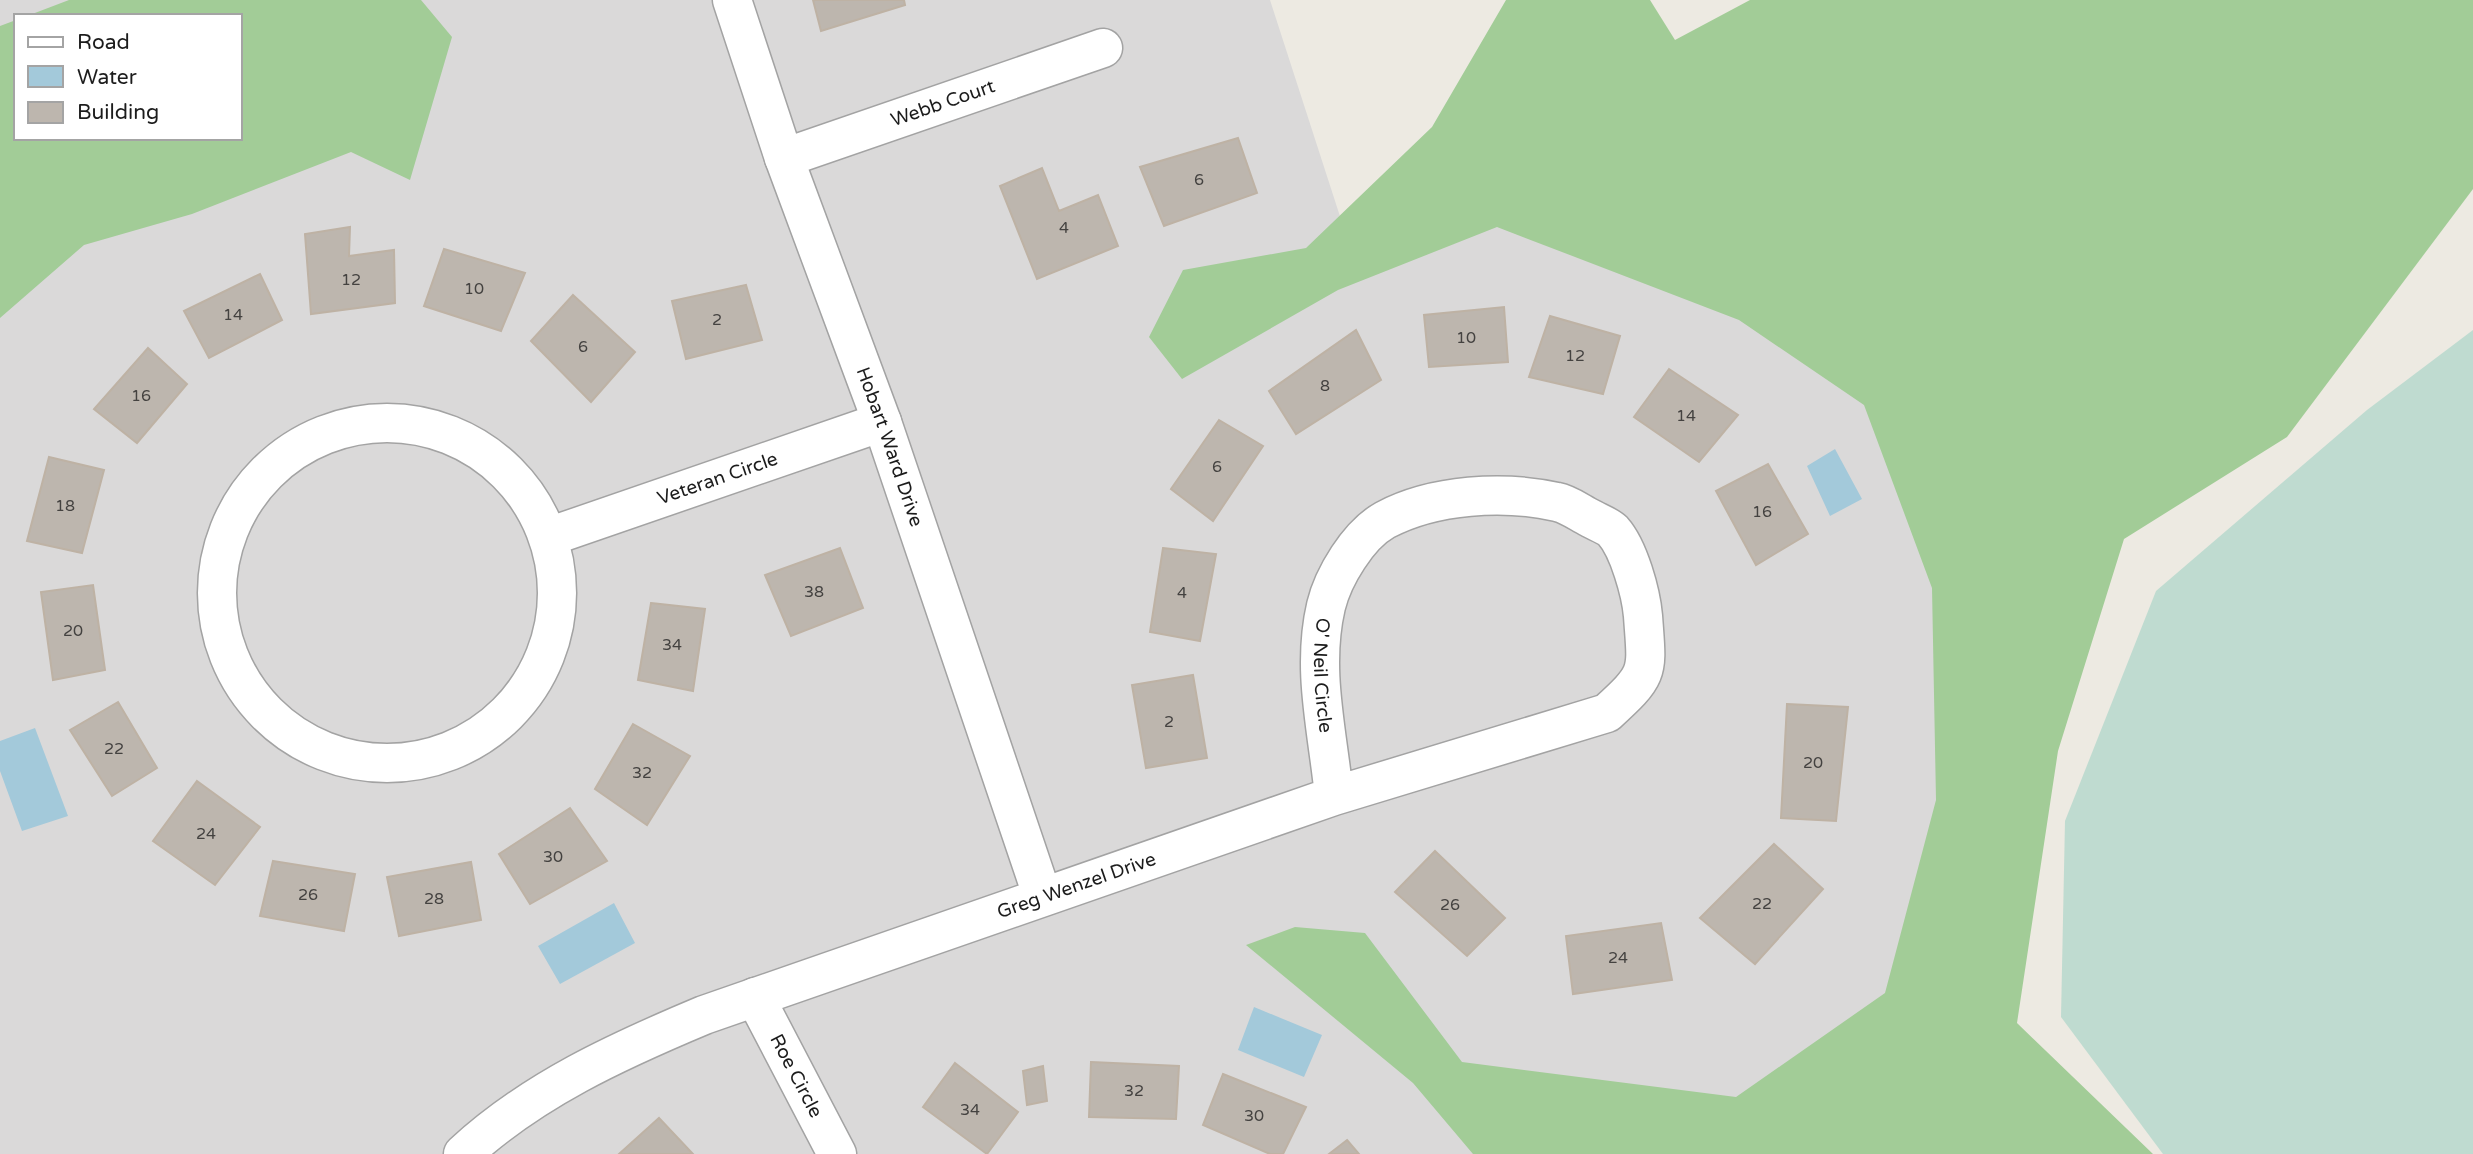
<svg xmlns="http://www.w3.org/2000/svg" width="2473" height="1154" viewBox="0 0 2473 1154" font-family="'Varela Round',sans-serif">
<rect width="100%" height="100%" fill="#edeae2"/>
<path fill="#dad9d9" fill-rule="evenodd" d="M0 0H1270L1347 238 1407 196 1711 215 1935 424 1983 792 1898 1033 1734 1134 1574 1154H0ZM16 16H240V138H16Z"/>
<path fill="#a2cc97" d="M69 0H421L452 37 410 180 351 152 192 214 84 245 0 318V26L16 20V138H240V16H27Z
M1506 0H1650L1675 40 1750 0H2473V189L2287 437 2124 539 2058 751 2017 1023 2153 1154H1473L1413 1083 1246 945 1295 927 1365 933 1462 1062 1736 1097 1885 993 1936 800 1932 588 1864 405 1739 320 1497 227 1338 290 1182 379 1149 337 1183 270 1306 248 1432 127Z"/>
<path fill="#bfdbd0" d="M2473 330V1154H2163L2061 1017 2065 821 2156 591 2367 410Z"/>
<path fill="#a3c9da" d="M1835 449 1862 499 1830 516 1807 466Z
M35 728 68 816 22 831 0 771V741Z
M614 903 635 943 560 984 538 946Z
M1254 1007 1322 1035 1304 1077 1238 1050Z"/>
<path fill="#bdb6ae" stroke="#beb2a4" stroke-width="2" d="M813 0H904L905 5 821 31Z
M1238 138 1257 193 1164 226 1140 167Z
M1042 168 1059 211 1098 195 1118 246 1037 279 1000 186Z
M350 227 349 256 394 250 395 303 311 314 305 234Z
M444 249 525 273 501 331 424 306Z
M260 274 282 320 209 358 184 311Z
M746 285 762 340 686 359 672 301Z
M573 295 635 352 591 402 531 341Z
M1504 307 1508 362 1429 367 1424 315Z
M1550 316 1620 336 1603 394 1529 377Z
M1356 330 1381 380 1296 434 1269 391Z
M148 348 187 384 137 443 94 409Z
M1669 369 1738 415 1699 462 1634 417Z
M1219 420 1263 446 1213 521 1171 489Z
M49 457 104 470 82 553 27 541Z
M1768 464 1808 534 1756 565 1716 491Z
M840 548 863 608 791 636 765 575Z
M1163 548 1216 554 1200 641 1150 632Z
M93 585 105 670 53 680 41 592Z
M651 603 705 609 693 691 638 680Z
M1193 675 1207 758 1146 768 1132 685Z
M118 702 157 768 112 796 70 730Z
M1787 704 1848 707 1836 821 1781 818Z
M633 724 690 756 647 825 595 789Z
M197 781 260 827 215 885 153 841Z
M570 808 607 861 530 904 499 854Z
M1774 844 1823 889 1755 964 1700 918Z
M1435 851 1505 918 1467 956 1395 892Z
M273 861 355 874 344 931 260 916Z
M471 862 481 920 399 936 387 877Z
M1661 923 1672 980 1573 994 1566 936Z
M1091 1062 1179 1066 1176 1119 1089 1117Z
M955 1063 1018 1112 987 1154 923 1107Z
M1043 1066 1047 1101 1027 1105 1023 1071Z
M1223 1074 1306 1107 1283 1154H1270L1203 1125Z
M659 1118 693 1154H619Z
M1347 1140 1359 1154H1329Z"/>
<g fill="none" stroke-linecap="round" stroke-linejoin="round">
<defs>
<g id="minor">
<path id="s1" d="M732 0 784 158 882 422 1042 895"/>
<path id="s2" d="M784 158 1103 48"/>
<circle cx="387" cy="593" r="170"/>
<path id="s3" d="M554 535 882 422"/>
<path id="s4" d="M755 997 837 1154"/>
<path id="s5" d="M463 1154C532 1090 618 1051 704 1015L1334 796 1607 713C1651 673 1647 673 1643 616 1641 593 1629 549 1613 531 1608 526 1597 522 1590 518 1580 513 1568 504 1557 502 1504 490 1434 494 1385 520 1358 535 1333 577 1326 606 1311 670 1328 733 1334 796"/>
</g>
</defs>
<use href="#minor" stroke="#a3a3a3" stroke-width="41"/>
<use href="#minor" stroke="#fff" stroke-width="38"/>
</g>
<g text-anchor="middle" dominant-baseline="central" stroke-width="5" stroke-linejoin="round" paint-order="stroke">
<g font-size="16" fill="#444240">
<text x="1199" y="180">6</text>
<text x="1064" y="228">4</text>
<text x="351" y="280">12</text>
<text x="474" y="289">10</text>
<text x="233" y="315">14</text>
<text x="717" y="320">2</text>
<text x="1466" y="338">10</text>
<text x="583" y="347">6</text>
<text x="1575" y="356">12</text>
<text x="1325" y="386">8</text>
<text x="141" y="396">16</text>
<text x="1686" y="416">14</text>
<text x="1217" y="467">6</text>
<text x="65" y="506">18</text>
<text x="1762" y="512">16</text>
<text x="814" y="592">38</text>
<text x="1182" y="593">4</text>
<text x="73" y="631">20</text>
<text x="672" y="645">34</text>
<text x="1169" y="722">2</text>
<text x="114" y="749">22</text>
<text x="1813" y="763">20</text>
<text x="642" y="773">32</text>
<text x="206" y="834">24</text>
<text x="553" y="857">30</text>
<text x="308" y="895">26</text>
<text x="434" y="899">28</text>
<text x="1762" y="904">22</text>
<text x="1450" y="905">26</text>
<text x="1618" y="958">24</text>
<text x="1134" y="1091">32</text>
<text x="970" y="1110">34</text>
<text x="1254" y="1116">30</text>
</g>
<g font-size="19" fill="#1c1c1c" stroke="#fff">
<text stroke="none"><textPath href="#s2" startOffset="168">Webb Court</textPath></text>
<text stroke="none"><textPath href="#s1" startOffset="474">Hobart Ward Drive</textPath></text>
<text stroke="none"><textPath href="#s3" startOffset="173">Veteran Circle</textPath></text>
<text stroke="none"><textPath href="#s5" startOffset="1850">O' Neil Circle</textPath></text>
<text stroke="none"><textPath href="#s5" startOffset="674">Greg Wenzel Drive</textPath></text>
<text stroke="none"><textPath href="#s4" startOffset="89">Roe Circle</textPath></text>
</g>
</g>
<rect x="14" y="14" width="228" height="126" fill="#ffffff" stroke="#a4a4a4" stroke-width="2"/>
<rect x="28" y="37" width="35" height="10" fill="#ffffff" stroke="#a4a4a4" stroke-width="2"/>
<text x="77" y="49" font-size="21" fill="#1c1c1c">Road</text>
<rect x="28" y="66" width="35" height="21" fill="#a3c9da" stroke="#a4a4a4" stroke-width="2"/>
<text x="77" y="84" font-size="21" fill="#1c1c1c">Water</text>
<rect x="28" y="102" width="35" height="21" fill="#bdb6ae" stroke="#a4a4a4" stroke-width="2"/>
<text x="77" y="119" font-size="21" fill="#1c1c1c">Building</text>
</svg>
